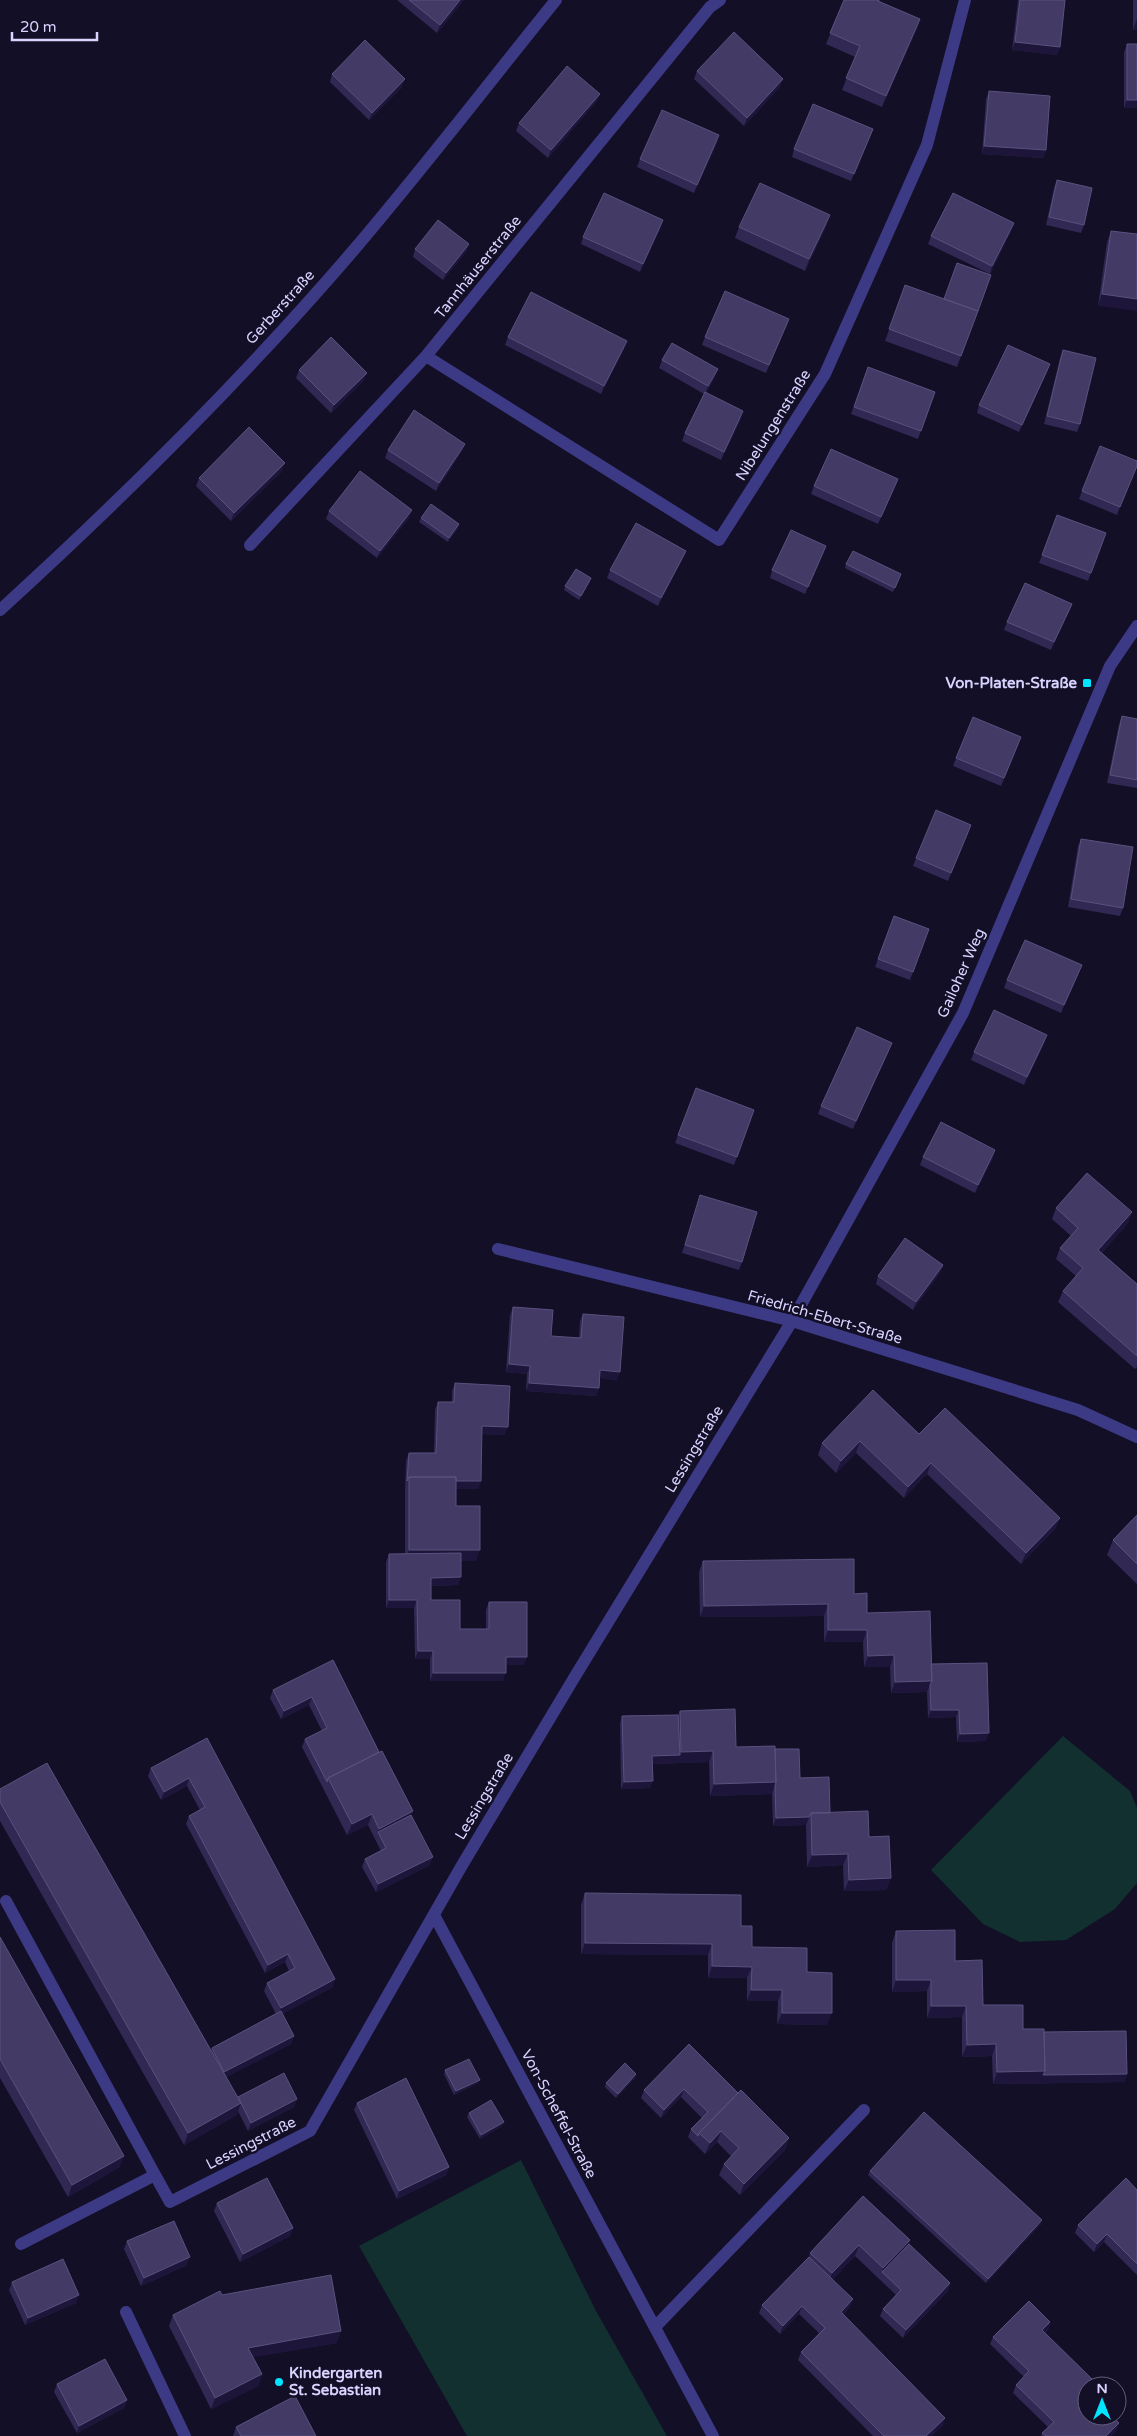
<svg xmlns="http://www.w3.org/2000/svg" width="1137" height="2436" viewBox="0 0 1137 2436" font-family="'Varela Round',sans-serif">
<rect width="100%" height="100%" fill="#130f26"/>
<path fill="#12302f" d="M1063 1736 1130 1791 1137 1808V1883L1115 1909 1066 1940 1020 1942 983 1924 931 1870Z
M521 2160 596 2311 667 2436H467L359 2246Z"/>
<g fill="none" stroke-linecap="round" stroke-linejoin="round">
<path stroke="#3d3a85" stroke-width="12" d="M426 356 719 540 825 374 927 145 965 0
M250 545 426 356 710 7 720 0
M0 610C123 498 243 379 352 252 422 170 488 84 556 0
M498 1249 792 1321 1078 1410 1137 1437
M6 1901 155 2175
M434 1915 713 2436
M21 2244 155 2175 170 2202 310 2131 461 1867 574 1678 792 1321 963 1013 1110 666 1137 626
M126 2312 185 2436
M655 2327 864 2110"/>
</g>
<path fill="#312854" d="M397 0H464L437 33Z
M844 0H880L879 2 920 19 916 31 882 107 842 90 855 57 826 44Z
M1018 0H1065L1060 47 1057 55 1012 50Z
M1133 0H1137V30H1133Z
M1127 44H1137V108H1124V52Z
M697 71 780 87 744 126 694 79Z
M332 74 402 87 369 120 330 82Z
M989 91 1046 150 1043 158 982 154 986 99Z
M597 101 548 158 516 131 519 123Z
M873 129 851 181 792 157 794 149Z
M717 143 694 193 637 167 640 159Z
M1057 180 1084 225 1081 233 1046 225 1054 188Z
M663 220 640 272 581 244 583 237Z
M739 227H826L805 271 735 238Z
M1011 231 990 274 928 244 931 236Z
M1111 231 1137 234 1098 306 1107 242Z
M469 244 466 252 443 280 413 257 415 249Z
M991 275 957 367 885 341 905 285 944 299Z
M789 319 766 373 702 345 705 337Z
M508 337 624 349 601 394 505 345Z
M1063 350 1080 424 1077 432 1044 424 1060 358Z
M662 360 715 377 706 393 741 419 721 460 682 441 685 433 704 394 659 368Z
M1050 364 1047 372 1019 432 977 413 979 405Z
M868 367 935 392 918 439 851 414Z
M299 370 364 380 331 413 296 378Z
M465 444 462 451 436 491 385 458 388 450Z
M1137 461 1117 515 1079 499 1082 491Z
M282 471 231 521 196 486 199 478Z
M898 479 878 524 811 494 814 486Z
M329 511 409 518 377 558 326 519Z
M1057 515 1106 533 1088 581 1039 563Z
M421 518 458 528 448 542 419 522Z
M826 546 805 594 770 578 772 570Z
M686 551 683 558 658 606 607 578 610 570Z
M846 564 901 574 893 592 845 568Z
M591 578 590 582 579 600 564 590 565 586Z
M1072 604 1051 650 1004 630 1007 622Z
M1122 716 1137 719V788L1107 783 1119 724Z
M1018 745 1001 786 953 766 956 758Z
M968 833 948 881 913 866 916 858Z
M1081 839 1123 908 1120 916 1068 907 1078 846Z
M894 916 929 929 910 980 875 967Z
M1079 972 1061 1013 1004 988 1007 980Z
M1045 1042 1024 1085 971 1060 974 1052Z
M889 1051 853 1129 818 1114 821 1106Z
M696 1088 754 1110 734 1165 675 1143Z
M923 1157 993 1158 975 1193 920 1165Z
M700 1195 742 1262 739 1270 682 1253Z
M1056 1208 1132 1212 1128 1223 1102 1253 1137 1284V1367L1135 1369 1058 1302 1063 1291 1076 1276 1056 1259 1060 1248 1071 1236 1052 1219Z
M943 1265 940 1273 913 1310 876 1284 878 1276Z
M513 1307 551 1336 579 1338 580 1321 583 1314 617 1380 600 1378 599 1388 596 1396 526 1391 527 1374 506 1372 510 1315Z
M455 1383 505 1435 481 1434V1481L478 1489H456V1506L476 1561H461L458 1585 431 1586V1600L460 1629H486V1610L489 1602 524 1665H506L503 1681H430V1659H415L414 1608H386V1562L389 1554H405V1489L406 1461 409 1453H434L435 1410 438 1402H452V1391Z
M919 1434 1060 1518 1055 1529 1021 1564 927 1474 904 1498 856 1453 836 1473 818 1455 822 1443Z
M1137 1515V1584L1107 1555 1113 1540Z
M703 1561 854 1594 867 1613 931 1664 986 1741 957 1742 956 1717 928 1718 927 1692 891 1693 890 1667H864L863 1642H824V1616L700 1617 699 1572Z
M333 1660 411 1815 430 1865 376 1892 362 1867 365 1859 381 1851 368 1825 347 1835 302 1747 305 1739 322 1731 309 1705 281 1719 270 1698 273 1690Z
M680 1711 736 1747 775 1749 830 1813 869 1837 891 1878 886 1890 844 1891 843 1865 807 1867 806 1825 773 1826 772 1794 710 1796 709 1762 652 1764 650 1788 621 1789 620 1724 622 1716 678 1715Z
M207 1738 333 1987 282 2014 294 2036 291 2044 226 2077 238 2098 297 2099 294 2107 248 2131 238 2111 237 2115 184 2145 0 1821V1789L211 2050 212 2048 276 2014 264 1991 267 1983 289 1971 285 1962 265 1973 186 1824 189 1816 200 1810 187 1786 161 1800 148 1776 151 1768Z
M585 1893 741 1926 752 1947 807 1972 827 2025 777 2024 778 2001H747V1978H708V1955L581 1954V1905Z
M896 1931 955 1961 983 2005 1023 2029 1044 2032 1127 2074 1124 2082 993 2084 992 2056 962 2057V2017L927 2018V1991L892 1992V1943Z
M0 1937 120 2167 68 2197 0 2078Z
M689 2044 738 2093 789 2138 785 2150 740 2195 719 2175 724 2164 731 2156 717 2142 705 2154 688 2137 691 2129 702 2118 681 2097 661 2118 641 2098 644 2090Z
M445 2070 480 2080 478 2083 454 2095 444 2074Z
M636 2074 635 2078 616 2098 605 2087 606 2083Z
M357 2103 449 2167 446 2175 397 2199 354 2110Z
M469 2113 502 2126 480 2139 467 2117Z
M870 2171 1041 2224 986 2283 868 2175Z
M1137 2190V2275L1104 2242 1094 2252 1075 2233 1078 2225Z
M863 2196 910 2240 909 2244 950 2283 948 2291 903 2338 880 2316 883 2309 896 2295 855 2256 833 2279 850 2307 843 2315 945 2418 942 2426 931 2436H873L798 2360 801 2352 819 2333 799 2314 780 2334 759 2313 762 2305 809 2257 810 2253Z
M217 2203 293 2228 290 2236 240 2262 214 2211Z
M127 2241 187 2265 141 2286 124 2249Z
M12 2282 76 2303 25 2325 9 2290Z
M222 2295 337 2343 253 2357 262 2374 258 2386 211 2409 169 2326 173 2315Z
M1050 2322 1048 2330 1045 2333 1094 2381 1092 2386H1087V2416L1119 2423 1116 2431 1111 2436H1041L1042 2433 1048 2427 1013 2393 1016 2385 1024 2377 990 2344 993 2337Z
M57 2384 127 2400 124 2408 77 2433 54 2392Z
M236 2427 316 2436H233Z"/>
<path fill="#1d163a" d="M460 0H464L437 33 440 25Z
M920 19 916 31 882 107 886 96Z
M1137 19V30H1133Z
M1015 42 1060 47 1057 55 1012 50Z
M405 79 402 87 369 120 372 113Z
M783 79 780 87 744 126 747 118Z
M600 94 597 101 548 158 551 150Z
M1127 100H1137V108H1124Z
M719 135 717 143 694 193 697 185Z
M984 146 1046 150 1043 158 982 154Z
M830 215 826 227 805 271 809 259Z
M663 220 661 228 640 272 643 264Z
M1014 223 1011 231 990 274 992 266Z
M469 244 466 252 443 280 446 273Z
M1102 294 1137 299V311L1098 306Z
M627 341 624 349 601 394 604 386Z
M1050 364 1047 372 1019 432 1022 425Z
M718 369 715 377 705 394 708 386Z
M367 373 364 380 331 413 334 405Z
M743 411 741 419 721 460 724 452Z
M465 444 462 451 436 491 439 483Z
M285 463 282 471 231 521 234 513Z
M898 479 895 487 878 524 881 517Z
M412 510 409 518 377 558 380 551Z
M459 524 458 528 448 542 449 538Z
M686 551 683 558 658 606 661 598Z
M591 578 590 582 579 600 581 596Z
M1072 604 1069 612 1051 650 1054 642Z
M1082 965 1079 972 1061 1013 1064 1005Z
M1047 1035 1045 1042 1024 1085 1027 1077Z
M892 1043 889 1051 853 1129 856 1121Z
M995 1150 993 1158 975 1193 978 1185Z
M1132 1212 1128 1223 1094 1262 1098 1250Z
M943 1265 940 1273 913 1310 916 1302Z
M509 1364 530 1366 527 1374 506 1372Z
M600 1370 620 1372 617 1380 597 1378Z
M529 1383 599 1388 596 1396 526 1391Z
M482 1426 508 1427 505 1435 479 1434Z
M860 1441 856 1453 836 1473 841 1461Z
M931 1463 927 1474 904 1498 908 1487Z
M409 1481H481L478 1489H409Z
M1060 1518 1055 1529 1021 1564 1026 1553Z
M409 1550H480L476 1561 405 1562Z
M461 1577 458 1585 428 1586 431 1578Z
M389 1600H417L414 1608H386Z
M828 1604 824 1616 700 1617 704 1606Z
M828 1630H867L863 1642H824Z
M418 1651H433L430 1659H415Z
M894 1655 890 1667H864L868 1656Z
M506 1657H527L524 1665H503Z
M433 1673H506L503 1681H430Z
M932 1681 927 1692 891 1693 895 1682Z
M312 1697 309 1705 281 1719 284 1711Z
M931 1710H959L956 1717 928 1718Z
M989 1733 986 1741 957 1742 960 1734Z
M713 1751 709 1762 649 1764 652 1756 680 1755 681 1752Z
M189 1778 187 1786 161 1800 164 1792Z
M653 1781 650 1788 621 1789 624 1782Z
M776 1782 772 1794 710 1796 714 1784Z
M413 1811 409 1823 378 1832 379 1829Z
M372 1814 368 1825 347 1835 352 1824Z
M809 1817 806 1825 773 1826 776 1818Z
M848 1854 843 1865 807 1867 812 1855Z
M433 1857 430 1865 376 1892 378 1884Z
M891 1878 886 1890 844 1891 849 1880Z
M585 1943 712 1944 708 1955 581 1954Z
M288 1954 285 1962 265 1973 268 1965Z
M712 1966 752 1967 747 1978H708Z
M335 1979 333 1987 278 2016 281 2008Z
M896 1980H931L927 1991 892 1992Z
M751 1990H782L778 2001H747Z
M931 2006H966L962 2017 927 2018Z
M782 2013H832L827 2025 777 2024Z
M294 2036 291 2044 221 2080 224 2072Z
M996 2044 992 2056 962 2057 967 2045Z
M1045 2071 1127 2074 1124 2082 993 2084 997 2072Z
M636 2074 635 2078 616 2098 618 2094Z
M480 2080 478 2083 454 2095 456 2091Z
M684 2089 681 2097 661 2118 664 2110Z
M297 2099 294 2107 248 2131 251 2123Z
M241 2103 237 2115 184 2145 188 2133Z
M504 2122 502 2126 480 2139 481 2135Z
M721 2131 717 2142 705 2154 710 2143Z
M789 2138 785 2150 740 2195 744 2184Z
M124 2156 120 2167 68 2197 72 2185Z
M449 2167 446 2175 397 2199 399 2191Z
M1042 2220 1041 2224 986 2283 988 2279Z
M293 2228 290 2236 240 2262 243 2254Z
M1107 2234 1104 2242 1094 2252 1097 2244Z
M910 2240 906 2252 882 2272 883 2268Z
M859 2245 855 2256 828 2285 832 2273Z
M190 2257 187 2265 141 2286 144 2278Z
M950 2283 948 2291 903 2338 906 2330Z
M79 2295 76 2303 25 2325 28 2318Z
M853 2299 850 2307 838 2320 841 2312Z
M802 2306 799 2314 780 2334 783 2326Z
M1050 2322 1048 2330 1039 2338 1042 2330Z
M341 2331 337 2343 244 2359 248 2348Z
M262 2374 258 2386 211 2409 215 2398Z
M127 2400 124 2408 77 2433 79 2426Z
M945 2418 942 2426 931 2436H926Z
M1119 2423 1116 2431 1111 2436H1106Z"/>
<path fill="#433a66" stroke="#5a527e" d="M409 0H460L440 25Z
M844 0H879L878 1 920 19 886 96 846 78 860 46 830 33Z
M1020 0H1065L1060 47 1015 42Z
M734 32 783 79 747 118 697 71Z
M365 40 405 79 372 113 332 74Z
M1127 44H1137V100H1127Z
M567 66 600 94 551 150 519 123Z
M989 91 1050 96 1046 150 984 146Z
M813 104 873 129 854 174 794 149Z
M662 110 719 135 697 185 640 159Z
M1057 180 1092 188 1084 225 1049 217Z
M760 183 830 215 809 259 739 227Z
M604 193 663 220 643 264 583 237Z
M953 193 1014 223 992 266 931 236Z
M438 220 469 244 446 273 415 249Z
M1111 231 1137 234V299L1102 294Z
M957 263 991 275 978 311 944 299Z
M905 285 978 311 961 356 889 329Z
M725 291 789 319 769 365 705 337Z
M531 292 627 341 604 386 508 337Z
M331 337 367 373 334 405 299 370Z
M672 343 718 369 708 386 662 360Z
M1008 345 1050 364 1022 425 979 405Z
M1063 350 1096 358 1080 424 1047 416Z
M868 367 935 392 921 431 854 407Z
M705 392 743 411 724 452 685 433Z
M414 410 465 444 439 483 388 450Z
M249 427 285 463 234 513 199 478Z
M1100 446 1137 461V466L1120 507 1082 491Z
M831 449 898 479 881 517 814 486Z
M360 471 412 510 380 551 329 511Z
M431 504 459 524 449 538 421 518Z
M1057 515 1106 533 1091 573 1042 555Z
M636 523 686 551 661 598 610 570Z
M791 530 826 546 808 587 772 570Z
M853 551 901 574 895 588 846 564Z
M576 569 591 578 581 596 565 586Z
M1025 583 1072 604 1054 642 1007 622Z
M1122 716 1137 719V780L1110 775Z
M973 717 1021 737 1004 778 956 758Z
M936 810 971 825 951 873 916 858Z
M1081 839 1133 847 1123 908 1071 899Z
M894 916 929 929 913 972 878 959Z
M1025 940 1082 965 1064 1005 1007 980Z
M994 1010 1047 1035 1027 1077 974 1052Z
M857 1027 892 1043 856 1121 821 1106Z
M696 1088 754 1110 737 1157 678 1135Z
M941 1122 995 1150 978 1185 923 1157Z
M1087 1173 1132 1212 1098 1250 1137 1284V1356L1063 1291 1083 1268 1060 1248 1078 1228 1056 1208Z
M700 1195 757 1212 742 1262 685 1245Z
M905 1238 943 1265 916 1302 878 1276Z
M513 1307 553 1310 551 1336 581 1338 583 1314 624 1317 620 1372 600 1370 599 1388 529 1383 530 1366 509 1364Z
M455 1383 510 1386 508 1427 482 1426 481 1481H456V1477H409L407 1481 409 1453H436L438 1402H454Z
M873 1390 919 1434 945 1408 1060 1518 1026 1553 931 1463 908 1487 860 1441 841 1461 822 1443Z
M409 1477H456V1506H480V1550H409Z
M1137 1515V1564L1113 1540Z
M461 1553V1577L431 1578V1600H460V1629H489V1602H527V1657H506V1673H433V1651H418L417 1600H389V1554Z
M854 1559V1594L867 1593V1613L930 1611 932 1681 895 1682 894 1655 868 1656 867 1630H828V1604L704 1606 703 1561Z
M333 1660 379 1752 328 1778 327 1782 305 1739 327 1728 312 1697 284 1711 273 1690Z
M987 1663 989 1733 960 1734 959 1710H931L930 1685 932 1681 931 1664Z
M735 1709 736 1747 775 1746 776 1782 714 1784 713 1751 681 1752 680 1711Z
M678 1715 680 1755 652 1756 653 1781 624 1782 622 1716Z
M207 1738 335 1979 281 2008 267 1983 295 1968 288 1954 268 1965 189 1816 205 1807 189 1778 164 1792 151 1768Z
M775 1749H799L800 1778 829 1777 830 1813H811L809 1817 776 1818 775 1786 776 1782Z
M382 1751 413 1811 379 1829 372 1814 352 1824 328 1778Z
M47 1763 241 2103 188 2133 0 1802V1789Z
M868 1811 869 1837 889 1836 891 1878 849 1880 848 1854 812 1855 811 1813Z
M411 1815 433 1857 378 1884 365 1859 386 1848 378 1832Z
M585 1893 741 1895V1926H752V1947L807 1948V1972L832 1973V2013H782V1990H751L752 1967 712 1966V1944L585 1943Z
M955 1930V1961L982 1960 983 2005H1023V2029H1044L1045 2071 997 2072 996 2044 967 2045 966 2006H931V1980H896V1931Z
M0 1937 124 2156 72 2185 0 2059Z
M281 2011 294 2036 224 2072 212 2048Z
M1126 2031 1127 2074 1043 2075 1045 2071 1044 2032Z
M689 2044 738 2093 699 2133 698 2136 691 2129 708 2112 684 2089 664 2110 644 2090Z
M469 2059 480 2080 456 2091 445 2070Z
M625 2063 636 2074 618 2094 606 2083Z
M284 2073 297 2099 251 2123 238 2097Z
M406 2078 449 2167 399 2191 357 2103Z
M741 2090 789 2138 744 2184 724 2164 739 2148 721 2131 710 2143 699 2133Z
M491 2100 504 2122 481 2135 469 2113Z
M924 2112 1042 2220 988 2279 870 2171Z
M267 2178 293 2228 243 2254 217 2203Z
M1126 2178 1137 2190V2264L1107 2234 1097 2244 1078 2225Z
M863 2196 910 2240 883 2268 859 2245 832 2273 810 2253Z
M174 2221 190 2257 144 2278 127 2241Z
M909 2244 950 2283 906 2330 883 2309 901 2290 882 2272Z
M809 2257 853 2299 841 2312 945 2418 926 2436H884L801 2352 825 2328 802 2306 783 2326 762 2305Z
M63 2259 79 2295 28 2318 12 2282Z
M331 2275 341 2331 248 2348 262 2374 215 2398 173 2315 220 2291 222 2295Z
M1029 2301 1050 2322 1042 2330 1094 2381 1088 2386H1087V2387L1085 2390 1087 2392V2416H1112L1119 2423 1106 2436H1046L1042 2433 1054 2422 1016 2385 1029 2371 993 2337Z
M105 2359 127 2400 79 2426 57 2384Z
M295 2396 316 2436H241L236 2427Z"/>
<g fill="#00e5ff" stroke="#130f26" stroke-width="2">
<rect x="1082" y="678" width="10" height="10" rx="2.5"/>
<circle cx="279" cy="2382" r="5"/>
</g>
<g text-anchor="middle" dominant-baseline="central" stroke-width="5" stroke-linejoin="round" paint-order="stroke">
<g font-size="15" fill="#d9d4ff" stroke="#130f26">
<text transform="translate(478 267) rotate(-51)">Tannhäuserstraße</text>
<text transform="translate(280 307) rotate(-48)">Gerberstraße</text>
<text transform="translate(773 425) rotate(-58)">Nibelungenstraße</text>
<text transform="translate(961 973) rotate(-66)">Gailoher Weg</text>
<text transform="translate(825 1317) rotate(16)">Friedrich-Ebert-Straße</text>
<text transform="translate(694 1449) rotate(-59)">Lessingstraße</text>
<text transform="translate(484 1796) rotate(-59)">Lessingstraße</text>
<text transform="translate(559 2114) rotate(62)">Von-Scheffel-Straße</text>
<text transform="translate(251 2143) rotate(-27)">Lessingstraße</text>
</g>
<g font-size="15" font-weight="bold" fill="#d9d4ff" stroke="#130f26" text-anchor="end">
<text x="1077" y="683">Von-Platen-Straße</text>
<text x="289" y="2373" text-anchor="start">Kindergarten<tspan x="289" dy="17">St. Sebastian</tspan></text>
</g>
</g>
<g transform="translate(1102 2401)"><circle r="24" fill="#130f26" stroke="#625e7d"/>
<path d="M0-4L9 19L0 12L-9 19Z" fill="#00e5ff"/>
<text y="-8" font-size="14" font-weight="bold" text-anchor="middle" fill="#d9d4ff">N</text>
</g>
<path d="M12 32v8h85v-8" fill="none" stroke="#d9d4ff" stroke-width="2.5"/>
<text x="20" y="32" font-size="15" fill="#d9d4ff" stroke="#130f26" stroke-width="4" paint-order="stroke">20 m</text>
</svg>
